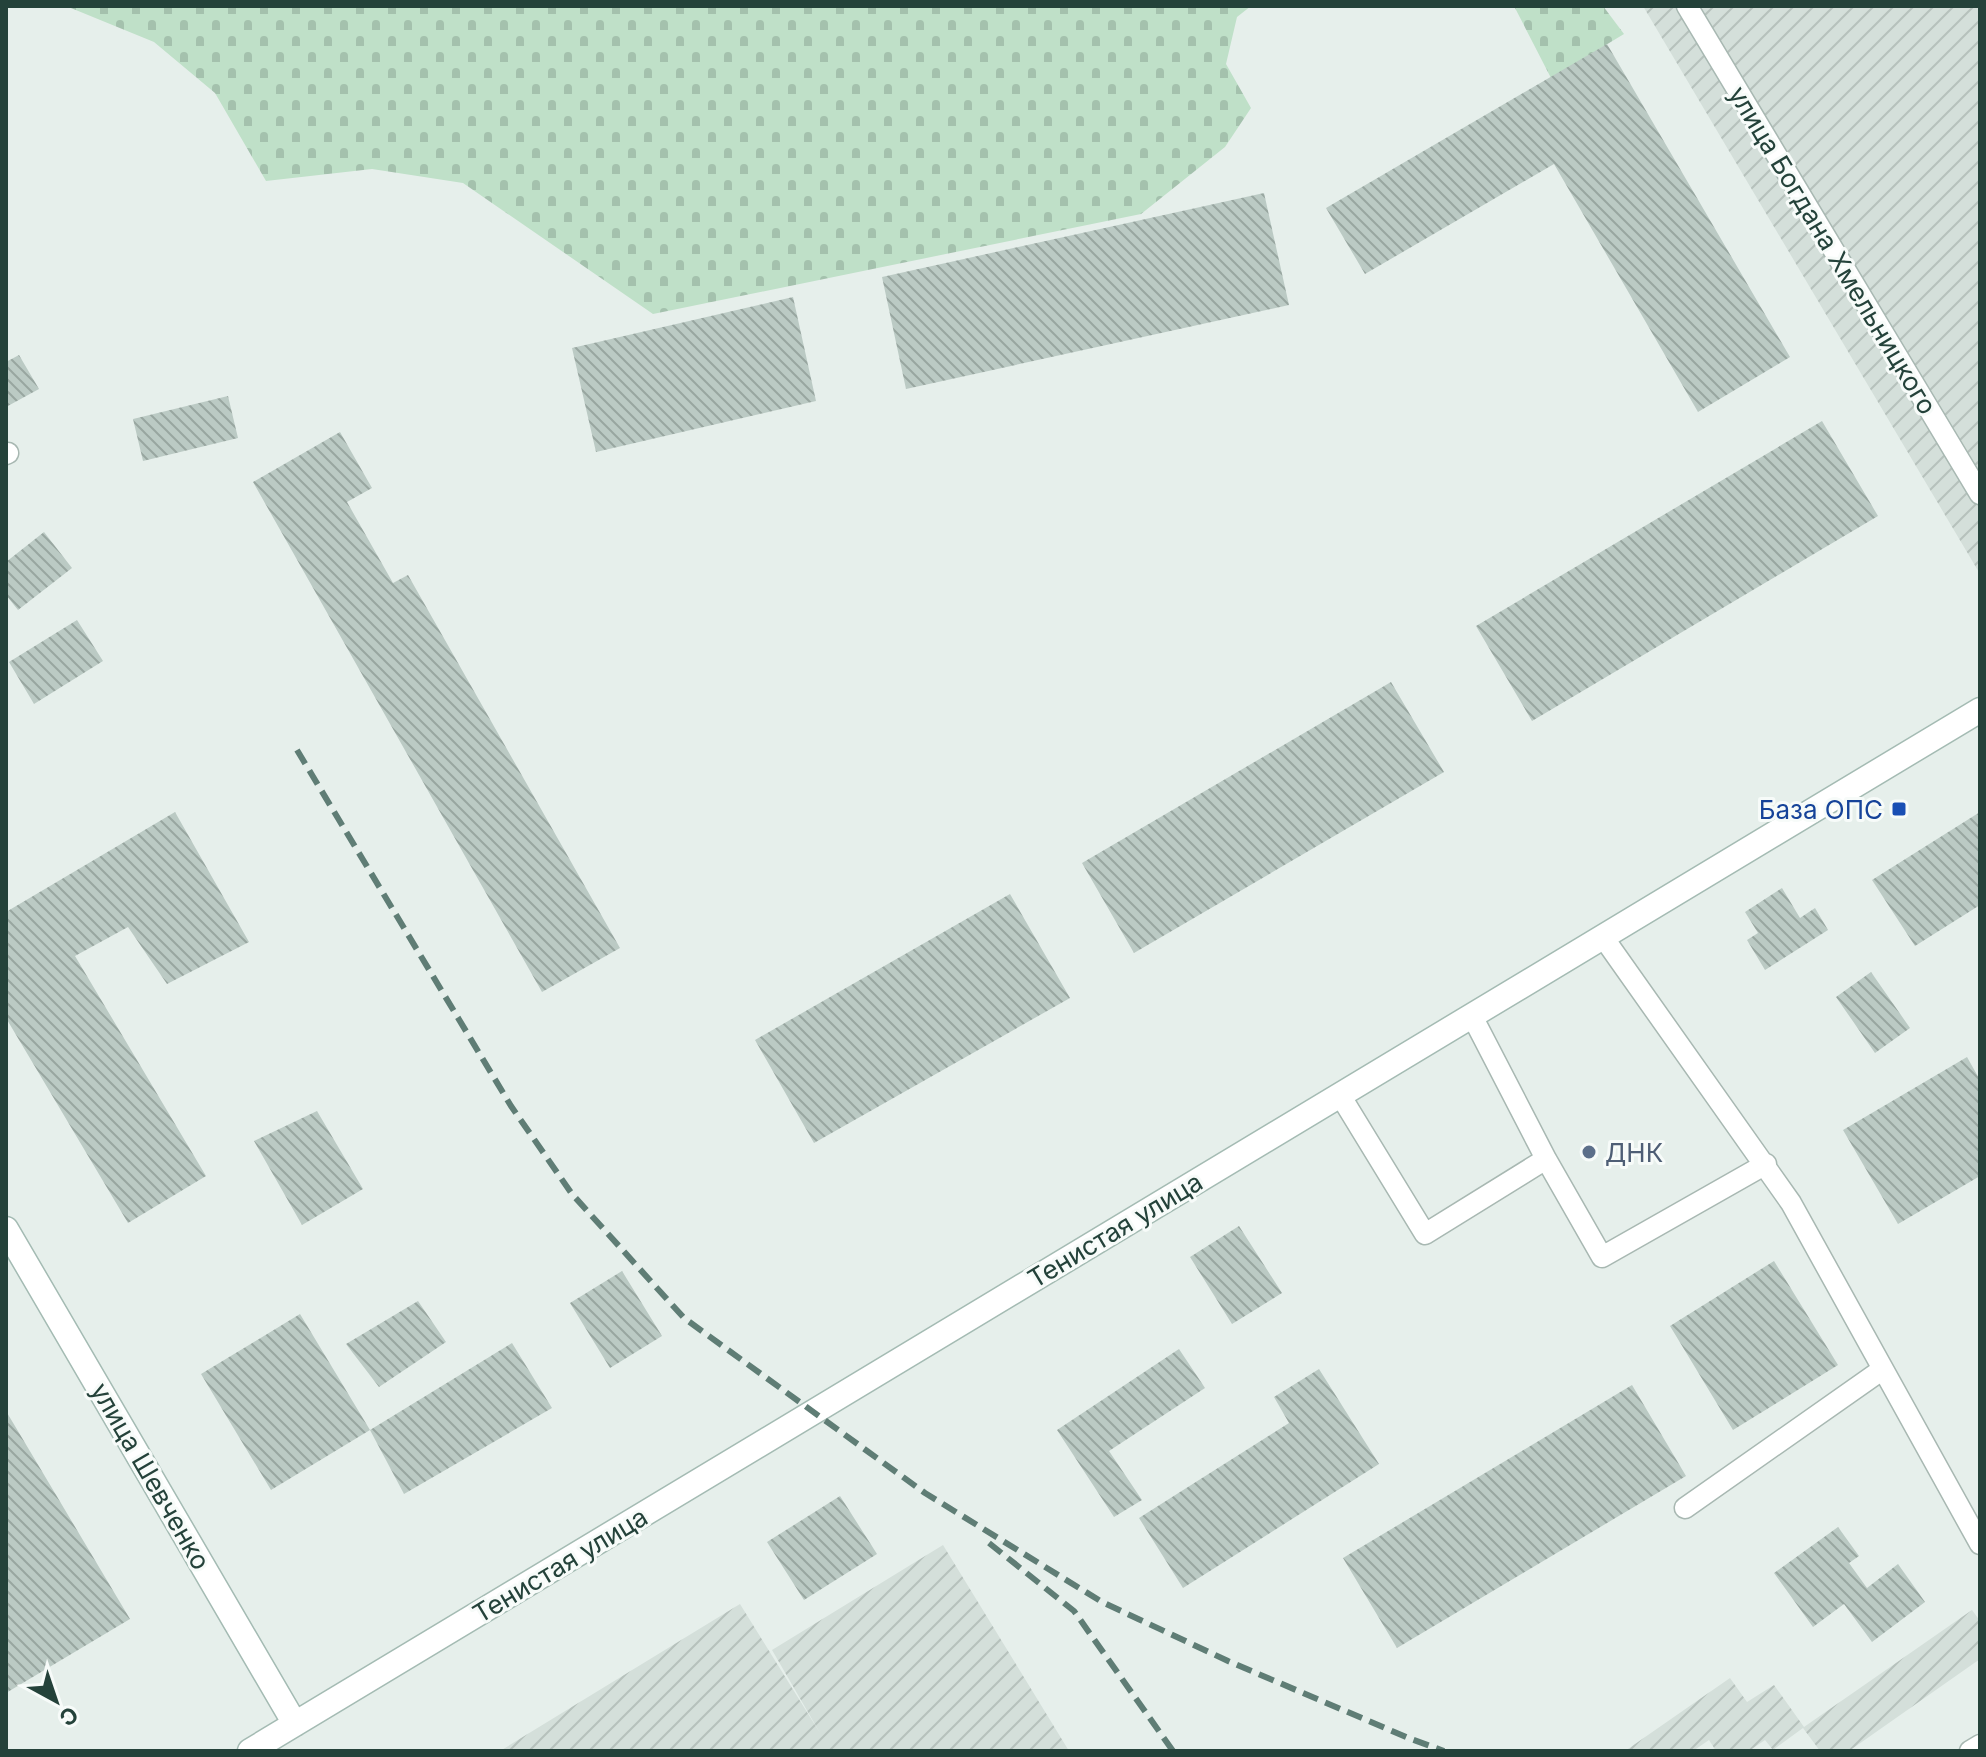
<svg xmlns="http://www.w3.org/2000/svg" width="1986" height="1757" viewBox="0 0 1986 1757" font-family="Inter,sans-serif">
<defs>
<pattern id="industrial-furrows" width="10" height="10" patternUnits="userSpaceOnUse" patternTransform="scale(2)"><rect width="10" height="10" fill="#d4dfda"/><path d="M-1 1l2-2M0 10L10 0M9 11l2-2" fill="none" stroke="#b6c1bc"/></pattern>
<pattern id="cemetery-stones" width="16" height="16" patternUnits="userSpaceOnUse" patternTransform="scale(2)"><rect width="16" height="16" fill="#bfe0c8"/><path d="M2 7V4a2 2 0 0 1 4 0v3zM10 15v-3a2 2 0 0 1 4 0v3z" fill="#a4c1ad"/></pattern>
<pattern id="building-back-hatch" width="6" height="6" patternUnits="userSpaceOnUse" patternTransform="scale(2)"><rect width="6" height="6" fill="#bbcac4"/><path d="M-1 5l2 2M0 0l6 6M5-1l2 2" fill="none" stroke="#98a6a0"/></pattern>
</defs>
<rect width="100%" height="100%" fill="#e6efeb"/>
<path fill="url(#industrial-furrows)" d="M1643 6H1980V574Z
M943 1545 1069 1751H500L740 1604 820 1733 772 1650Z
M1972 1610 1980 1621V1659L1849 1751H1820L1803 1728 1773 1750 1765 1740 1749 1751H1716L1709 1740 1693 1751H1625L1730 1678 1747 1702 1774 1685 1804 1727Z"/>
<path fill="url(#cemetery-stones)" d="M66 6H1251L1237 17 1226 64 1251 108 1225 147 1141 214 653 314 463 183 372 169 266 181 215 93 154 42Z
M1514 6H1603L1624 34 1551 78Z"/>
<path fill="url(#building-back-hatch)" d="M1607 44 1790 357 1698 412 1554 164 1365 274 1326 208Z
M1264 193 1289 305 906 389 882 277Z
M793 297 816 401 596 452 572 348Z
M19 355 39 389 6 407V362Z
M228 396 238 438 143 461 133 419Z
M1822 421 1878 516 1532 721 1476 626Z
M340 432 372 488 347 502 393 583 408 575 620 948 542 992 253 482Z
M44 532 72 568 18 610 6 595V562Z
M77 620 103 661 34 704 9 662Z
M1391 682 1444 772 1134 953 1082 863Z
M175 812 249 942 167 984 128 927 75 956 206 1176 128 1223 6 1018V912Z
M1980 812V905L1915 946 1872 880Z
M1782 888 1800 918 1815 908 1828 930 1765 970 1747 940 1758 933 1745 912Z
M1010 894 1070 998 814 1143 755 1040Z
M1871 972 1910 1028 1875 1053 1836 997Z
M1967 1057 1980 1080V1176L1898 1224 1843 1130Z
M317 1111 363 1189 302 1225 254 1141Z
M1239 1226 1282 1293 1232 1324 1190 1257Z
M1774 1261 1838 1365 1733 1430 1670 1326Z
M622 1271 662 1336 610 1368 570 1303Z
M418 1301 446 1342 379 1387 346 1344Z
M300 1314 370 1430 271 1490 201 1374Z
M512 1343 552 1408 404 1494 370 1430Z
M1179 1349 1205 1388 1109 1451 1142 1500 1114 1517 1057 1430Z
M1319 1369 1379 1464 1183 1588 1139 1518 1289 1423 1274 1397Z
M1632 1385 1686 1476 1397 1648 1343 1558Z
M6 1411 130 1619 6 1693Z
M840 1496 877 1554 804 1600 767 1542Z
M1838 1527 1859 1556 1849 1563 1867 1588 1898 1564 1925 1602 1872 1642 1844 1604 1813 1627 1774 1573Z"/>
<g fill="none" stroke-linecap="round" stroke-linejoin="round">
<defs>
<path id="lane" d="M1687 6 1980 494
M6 454 8 453
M1603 937 1791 1203 1980 1544
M1340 1095 1425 1234 1546 1159 1472 1016
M1546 1159 1602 1257 1766 1164
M1685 1508 1883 1369
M1970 1751 1980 1745"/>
<path id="secondary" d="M6 1229 295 1724
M250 1751 1980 710"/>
</defs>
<use href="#lane" stroke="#a8b8b2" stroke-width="23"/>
<use href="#secondary" stroke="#a4bbb3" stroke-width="27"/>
<use href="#lane" stroke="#fff" stroke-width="20"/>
<use href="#secondary" stroke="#fff" stroke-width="24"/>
<path stroke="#5f7d75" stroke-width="6" stroke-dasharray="16 8" stroke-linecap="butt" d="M297 750 511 1106 572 1194 684 1318 925 1493 1102 1602 1228 1661 1411 1739 1444 1751
M989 1543 1074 1611 1173 1751"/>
</g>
<rect fill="#1a4fb4" stroke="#f7fbf9" stroke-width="3" x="1891" y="801" width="16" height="16" rx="4"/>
<circle fill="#5c6f8a" stroke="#f7fbf9" stroke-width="3" cx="1589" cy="1152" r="8"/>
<g text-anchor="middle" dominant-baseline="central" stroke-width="6" stroke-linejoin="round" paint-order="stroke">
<g font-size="26" fill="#24423a" stroke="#f7fbf9">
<text transform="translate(1833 250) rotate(59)">улица Богдана Хмельницкого</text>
<text transform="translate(1115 1230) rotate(-31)">Тенистая улица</text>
<text transform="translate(151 1476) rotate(60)">улица Шевченко</text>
<text transform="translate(560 1565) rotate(-31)">Тенистая улица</text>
</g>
<g font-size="26" fill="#164399" stroke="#f7fbf9" text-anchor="end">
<text x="1883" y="809">База ОПС</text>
</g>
<g font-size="26" fill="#4e5e75" stroke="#f7fbf9" text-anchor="start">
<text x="1605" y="1152">ДНК</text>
</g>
</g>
<rect width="1986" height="1757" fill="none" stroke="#24423a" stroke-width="16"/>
<g transform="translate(56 1701) rotate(140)" stroke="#f7fbf9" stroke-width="6" paint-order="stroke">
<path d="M0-6L14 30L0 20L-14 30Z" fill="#24423a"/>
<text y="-12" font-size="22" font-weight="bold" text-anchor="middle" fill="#24423a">С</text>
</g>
</svg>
